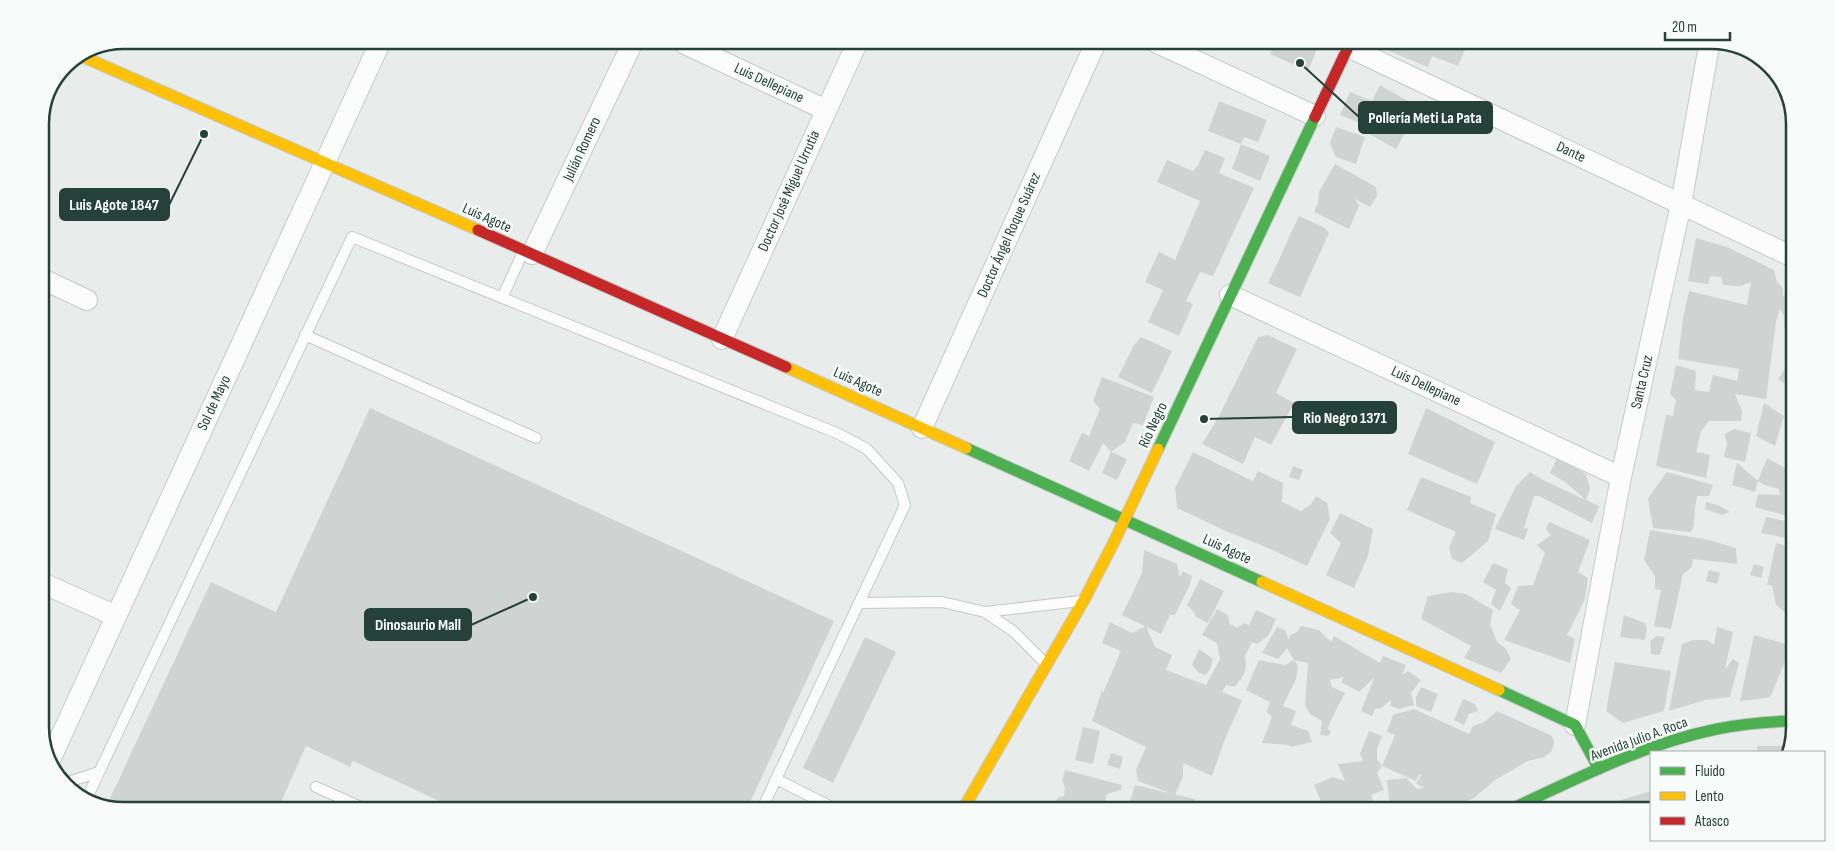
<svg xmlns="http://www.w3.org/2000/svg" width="1835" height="851" viewBox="0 0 1835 851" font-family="'Sofia Sans Condensed',sans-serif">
<rect width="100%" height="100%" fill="#e8edeb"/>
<path fill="#cfd4d2" d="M1387 41H1469L1458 66 1432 56 1428 67 1384 49Z
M1275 42H1320L1308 71 1270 54Z
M1380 85 1420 108 1396 149 1366 132 1362 124 1340 115 1350 92 1372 101Z
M1219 101 1267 120 1258 142 1244 137 1241 144 1208 131Z
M1336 127 1365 137 1356 164 1336 157 1330 143Z
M1241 144 1270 156 1260 181 1232 169Z
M1205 150 1225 158 1219 173 1254 188 1213 276 1200 272 1186 301 1193 304 1179 336 1148 322 1163 290 1145 282 1159 252 1175 260 1200 201 1157 182 1167 160 1193 171 1198 165Z
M1335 164 1376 187 1377 196 1370 207 1355 199 1359 206 1349 229 1314 212 1318 203 1319 192Z
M1299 216 1325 228 1329 233 1300 297 1268 283Z
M1696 238 1727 247 1774 270 1777 282 1783 288V296L1793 289V330L1784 328V316L1780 309 1776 322 1766 399 1735 394 1742 411 1741 421H1709L1701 431 1696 452 1710 455 1706 478 1656 466 1666 415 1673 416 1676 400 1670 394 1676 365 1696 371 1695 390 1709 392 1713 375 1737 381 1739 369 1678 359 1683 318 1689 291 1747 305 1751 282 1740 286 1723 285 1721 277 1710 276 1708 284 1688 281Z
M1268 335 1297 349 1276 393 1294 403 1271 445 1255 437 1243 464 1202 444 1218 418 1258 337Z
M1141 337 1172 351 1152 393 1118 377 1134 345Z
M1792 356V386L1778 380Z
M1102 377 1154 397 1143 425 1133 423 1125 442 1111 452 1103 443 1089 471 1069 461 1082 433 1089 436 1100 409 1093 401Z
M1764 403 1784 416 1775 446 1756 436Z
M370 408 834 621 746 811H461L353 761 350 767 306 746 277 811H124L106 807 211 582 276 612Z
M1426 408 1495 442 1477 484 1408 454Z
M1734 429 1751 433 1745 462 1724 457 1727 444 1725 434Z
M1111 452 1127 459 1117 480 1102 473Z
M1193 452 1253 481 1258 471 1283 483 1282 502 1301 511 1311 504 1316 496 1327 503 1330 519 1307 566 1261 545 1228 532 1177 508 1175 488Z
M1557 458 1586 474 1590 489 1586 500 1599 506 1592 523 1539 496H1534L1524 528 1528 529 1524 540 1495 529 1516 486 1530 472 1543 480 1586 500 1565 482 1550 473Z
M1767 458 1787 469 1786 484 1791 487V513L1787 516 1755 507 1758 494 1780 495 1779 489 1764 485 1758 481Z
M1737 463 1758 481 1755 492 1732 485Z
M1293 466 1303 470 1299 480 1289 477Z
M1667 472 1713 485 1709 496H1697L1695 509 1694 525 1691 532 1653 528 1648 498Z
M1421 477 1471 497 1470 503 1496 514 1488 541 1462 563 1452 559 1449 547 1456 532 1407 510Z
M1706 502 1718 505 1730 512 1722 515 1705 509Z
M1340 513 1373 529 1368 556 1354 588 1326 575 1341 543 1330 533Z
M1766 517 1791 522V539L1761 533Z
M1549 522 1590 540 1578 572 1588 578 1585 599 1567 635 1575 639 1570 663 1504 640 1520 610 1511 604 1518 586 1533 585 1545 553 1537 545 1551 535 1546 529Z
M1650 530 1709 540 1736 548 1737 564 1693 559 1692 567 1683 574 1671 629 1654 626 1661 590 1655 589V576L1644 560Z
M1776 543 1791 547 1790 616 1776 605 1772 585H1767Z
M1144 550 1177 564 1180 577 1183 571 1192 576 1190 585 1175 615H1170L1161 634 1122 615 1142 573Z
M1493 563 1508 569 1505 583 1511 588 1500 611 1491 604 1496 590 1483 582Z
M1754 564 1764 567 1761 578 1750 575Z
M1709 570 1720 573 1717 584 1706 581Z
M1200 579 1224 591 1208 623 1196 617 1194 612 1187 605Z
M1451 592 1466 594 1493 610 1490 624 1497 642 1506 649 1511 659 1501 673 1464 658 1471 646 1421 619 1428 596Z
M1217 609 1228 615 1230 624 1237 628 1244 623 1249 625 1256 610 1276 619 1269 635 1257 644 1252 642 1245 656 1246 665 1244 674 1235 687 1226 685 1222 692 1242 700 1223 744 1212 776 1183 763V776L1175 795 1138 781 1136 770 1146 747 1092 721 1102 690 1103 693 1121 651 1102 643 1110 622 1132 633 1146 626 1155 647 1172 655 1166 670 1206 685 1220 659 1217 643 1202 635Z
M1624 615 1645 623 1647 629 1645 640 1620 637Z
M1301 626 1319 630 1331 642 1334 636 1380 663 1383 656 1406 665 1402 675 1408 671 1421 680 1411 693 1414 705 1399 709 1391 706V700L1381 708 1375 709 1372 716 1361 711 1374 678 1359 692 1341 682 1344 677 1330 680 1332 687 1345 693 1330 722 1328 729 1331 732 1328 736 1320 735 1322 721 1310 714 1305 705 1308 663 1294 660 1298 666 1296 679 1283 706 1296 711 1291 725 1308 731 1312 742 1291 747 1288 745 1262 743 1272 717 1267 712 1270 702 1246 690 1259 660 1285 665 1294 660 1287 648 1278 659 1262 653 1277 627 1285 630 1289 640 1290 635 1297 632Z
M1717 627 1733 632 1725 669 1733 659 1739 663 1730 697 1705 700 1669 711 1682 644 1693 640H1707L1714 645Z
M1754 635 1790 645V649L1771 696 1767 698 1740 701Z
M1657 636 1665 637 1660 655 1651 654 1650 641Z
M865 637 896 652 833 783 803 768Z
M1199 649 1213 659 1210 669 1206 675 1199 673 1192 665Z
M1615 662 1671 671 1664 711 1623 723 1606 711Z
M1421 687 1438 694 1431 712 1416 706V697Z
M1463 699 1475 704 1478 711 1469 714 1464 725 1454 720Z
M1414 709 1469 734 1473 726 1484 722 1497 711 1552 736 1554 742 1552 751 1544 757 1528 761 1495 780 1474 798 1441 811H1394L1389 799 1387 780 1406 778 1417 789 1425 788 1416 784 1421 775 1419 774 1416 781 1382 766 1395 735 1387 732 1393 715Z
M1083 727 1100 731 1093 764 1075 760Z
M1369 731 1382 736 1377 749V759L1382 766 1377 773 1384 790 1371 795 1375 805 1366 808 1360 803 1355 805 1358 811H1325L1314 785 1333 777 1345 781 1338 764 1363 761 1360 754Z
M1757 746H1789V752H1757Z
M1111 753 1123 757 1120 769 1107 765Z
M1065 770 1122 785 1121 790 1107 794 1103 809 1107 811H1054L1057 798 1064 796 1065 787 1062 781Z
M1135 785 1195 799 1193 811H1167L1162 806 1156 811H1138L1133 808 1135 802 1130 801Z
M1651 791V811H1592L1614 802Z
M788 801 808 811H782Z
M1204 806 1223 810V811H1203Z
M324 807 333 811H322Z"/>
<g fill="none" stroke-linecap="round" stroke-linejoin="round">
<defs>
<path id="lane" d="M502 298 523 252
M305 335 536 438
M860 603 942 602 985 612 1080 601
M985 612 1013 631 1045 663
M776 779 840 811
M65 783 99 772
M316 787 370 811
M86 800 352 237 839 434 867 449 898 483 905 505 761 811"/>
<path id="street" d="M1155 42 1315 116
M685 44 826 110
M1348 47 1793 257
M532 254 632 44
M40 278 87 300
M1230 295 1621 477
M722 339 857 43
M922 428 1096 42
M40 582 116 616
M1575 725 1621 477 1681 204 1710 40
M50 760 379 45"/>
<path id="fast" d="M966 448 1262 582
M1158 449 1315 117
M1499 690 1575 725 1599 769
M1507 811C1574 780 1643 744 1717 729 1741 724 1765 722 1789 721"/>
<path id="slow" d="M79 55 478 230
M786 367 966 448
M1262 582 1499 690
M962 811 1084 600 1114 542 1158 449"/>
<path id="jam" d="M1315 117 1351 41
M478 230 786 367"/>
</defs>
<use href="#lane" stroke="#c5cac8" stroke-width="12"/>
<use href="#street" stroke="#c5cac8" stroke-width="22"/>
<use href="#fast" stroke="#c3cbc8" stroke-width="13"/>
<use href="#slow" stroke="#c3cbc8" stroke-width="13"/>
<use href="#jam" stroke="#c3cbc8" stroke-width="13"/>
<use href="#lane" stroke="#fcfcfc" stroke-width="10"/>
<use href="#street" stroke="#fcfcfc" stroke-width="20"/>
<use href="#fast" stroke="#4caf50" stroke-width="11"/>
<use href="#slow" stroke="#ffc107" stroke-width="11"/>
<use href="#jam" stroke="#c62828" stroke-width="11"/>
</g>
<g text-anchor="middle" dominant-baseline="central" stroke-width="5" stroke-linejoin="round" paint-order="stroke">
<g font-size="15" fill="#24423a" stroke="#f7fbf9">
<text transform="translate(769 83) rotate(25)">Luis Dellepiane</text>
<text transform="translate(582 149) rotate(-65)">Julián Romero</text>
<text transform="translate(1571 152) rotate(25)">Dante</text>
<text transform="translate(789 191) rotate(-66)">Doctor José Miguel Urrutia</text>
<text transform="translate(487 218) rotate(24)">Luis Agote</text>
<text transform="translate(1009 235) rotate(-66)">Doctor Ángel Roque Suárez</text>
<text transform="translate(858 382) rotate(24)">Luis Agote</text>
<text transform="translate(1642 382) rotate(-77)">Santa Cruz</text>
<text transform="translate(1426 386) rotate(25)">Luis Dellepiane</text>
<text transform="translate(214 403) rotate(-65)">Sol de Mayo</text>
<text transform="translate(1153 425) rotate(-65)">Río Negro</text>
<text transform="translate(1227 549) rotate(25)">Luis Agote</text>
<text transform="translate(1639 739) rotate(-20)">Avenida Julio A. Roca</text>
</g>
</g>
<path d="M0 0H1835V851H0ZM124 49H1711A75 75 0 0 1 1786 124V727A75 75 0 0 1 1711 802H124A75 75 0 0 1 49 727V124A75 75 0 0 1 124 49Z" fill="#f7fbf9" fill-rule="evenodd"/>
<path fill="none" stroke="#24423a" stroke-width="2.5" d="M124 49H1711A75 75 0 0 1 1786 124V727A75 75 0 0 1 1711 802H124A75 75 0 0 1 49 727V124A75 75 0 0 1 124 49Z"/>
<path fill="none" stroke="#24423a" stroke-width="2" d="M1300 63L1359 117M204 134L169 205M1204 419L1293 417M533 597L471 625"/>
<g fill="#24423a" stroke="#f7fbf9" stroke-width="2">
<circle cx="1300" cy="63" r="5"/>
<circle cx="204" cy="134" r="5"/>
<circle cx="1204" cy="419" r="5"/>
<circle cx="533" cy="597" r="5"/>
</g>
<g fill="#24423a" stroke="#24423a" stroke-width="2">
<rect x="1359" y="102" width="133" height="31" rx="5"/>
<rect x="60" y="189" width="109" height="31" rx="5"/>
<rect x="1293" y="402" width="103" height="31" rx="5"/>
<rect x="365" y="609" width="106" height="31" rx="5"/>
</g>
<g font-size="16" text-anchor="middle" font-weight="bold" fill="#fff">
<text x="1425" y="123">Pollería Meti La Pata</text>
<text x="114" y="210">Luis Agote 1847</text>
<text x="1345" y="423">Rio Negro 1371</text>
<text x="418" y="630">Dinosaurio Mall</text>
</g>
<rect x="1650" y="751" width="175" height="90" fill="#f7fbf9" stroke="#a3b1ad"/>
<rect x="1660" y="767" width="25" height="8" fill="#4caf50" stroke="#a3b1ad"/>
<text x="1695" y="776" font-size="15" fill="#24423a">Fluido</text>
<rect x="1660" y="792" width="25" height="8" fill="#ffc107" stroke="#a3b1ad"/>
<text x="1695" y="801" font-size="15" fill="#24423a">Lento</text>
<rect x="1660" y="817" width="25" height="8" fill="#c62828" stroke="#a3b1ad"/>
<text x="1695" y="826" font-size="15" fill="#24423a">Atasco</text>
<path d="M1665 32v8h65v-8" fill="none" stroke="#24423a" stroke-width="2.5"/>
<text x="1672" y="32" font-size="15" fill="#24423a" stroke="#f7fbf9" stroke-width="4" paint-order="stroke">20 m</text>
</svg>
